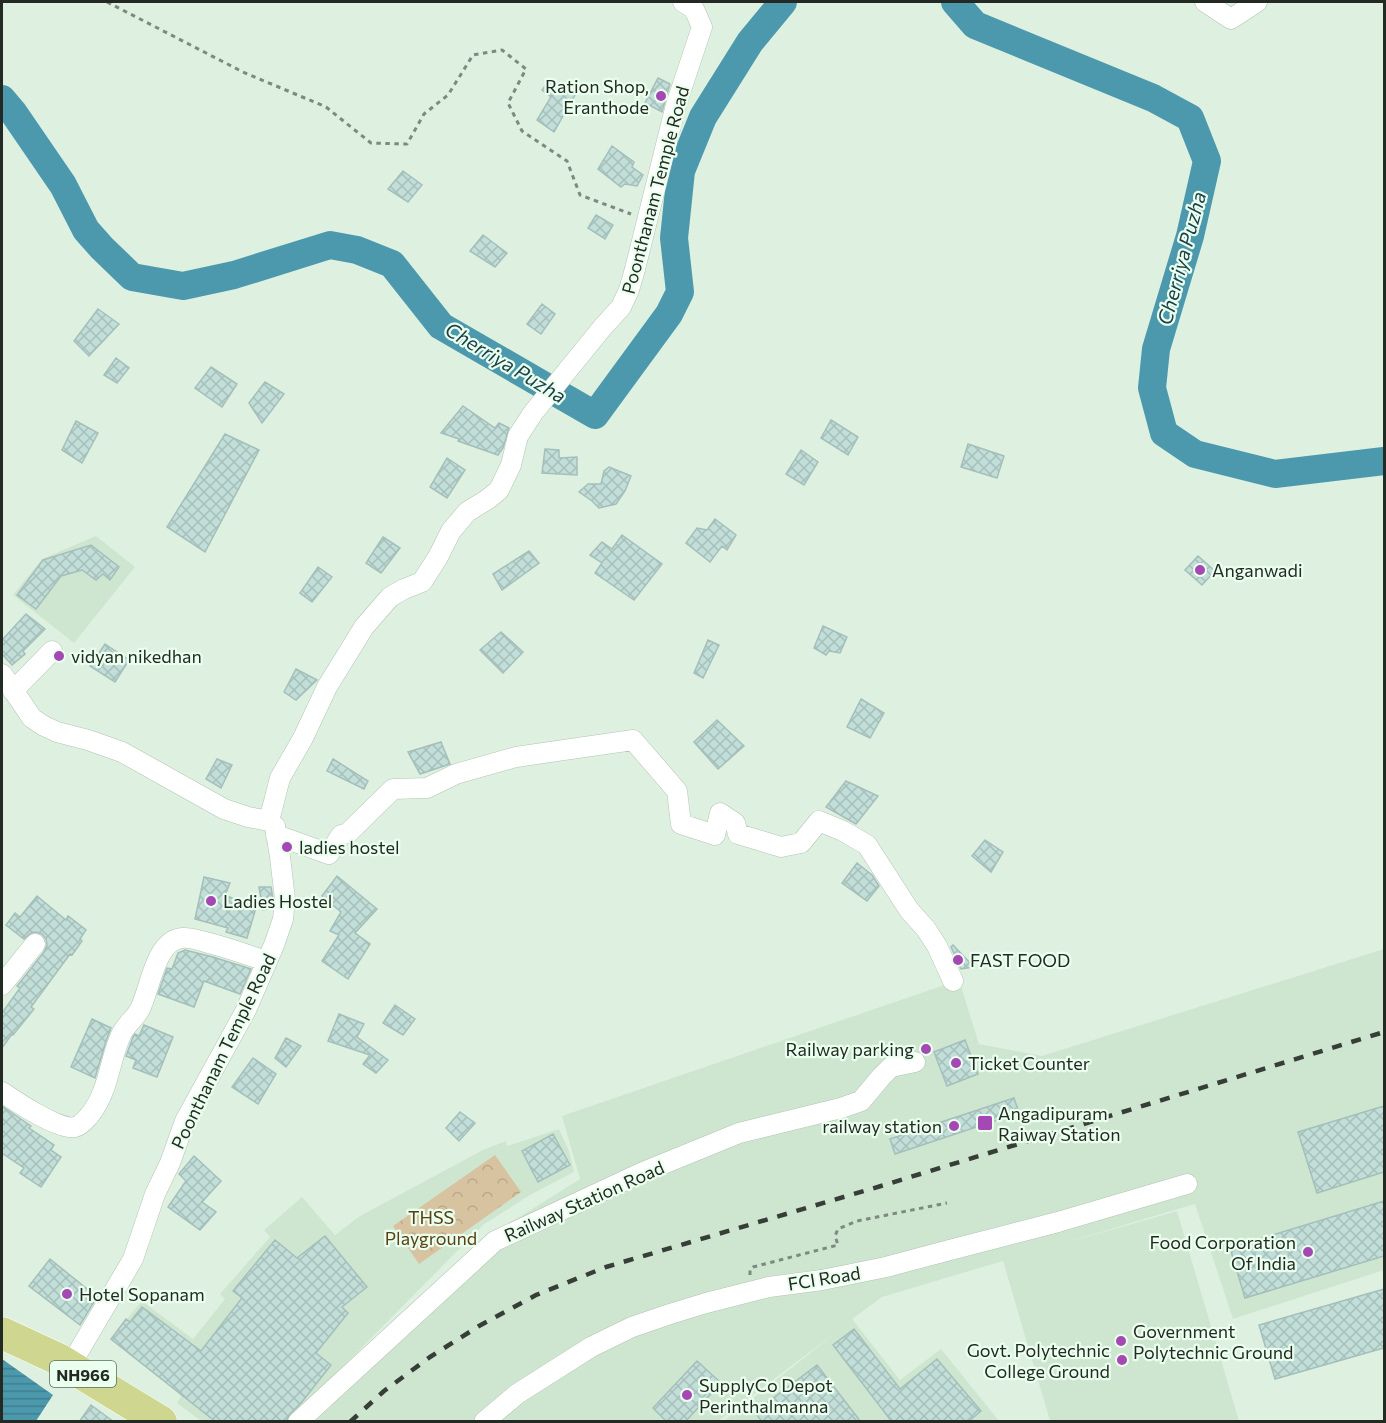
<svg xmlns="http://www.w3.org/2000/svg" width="1386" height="1423" viewBox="0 0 1386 1423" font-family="Commissioner,sans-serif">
<defs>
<pattern id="park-crowns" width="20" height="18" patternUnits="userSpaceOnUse" patternTransform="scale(1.5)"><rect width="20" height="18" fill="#d8c3a0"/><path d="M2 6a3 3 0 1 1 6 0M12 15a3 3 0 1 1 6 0" fill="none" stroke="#b9a88a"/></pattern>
<pattern id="water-rules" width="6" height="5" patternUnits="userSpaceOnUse" patternTransform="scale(1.5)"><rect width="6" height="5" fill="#4c99ae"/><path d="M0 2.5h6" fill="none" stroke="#3f7d8d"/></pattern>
<pattern id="building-cross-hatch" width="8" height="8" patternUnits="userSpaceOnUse" patternTransform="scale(1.5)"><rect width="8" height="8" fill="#c2ded9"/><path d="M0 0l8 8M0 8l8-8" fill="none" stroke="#a6bfba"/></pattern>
</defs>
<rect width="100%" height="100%" fill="#def1e0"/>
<path fill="#cee6d0" d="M96 536 135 567 74 643 13 595 42 559Z
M1384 949V1270L1233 1319 1195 1204 1058 1245 1177 1211 1239 1421H1050L1003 1261 882 1297 852 1319 900 1380 941 1349 999 1421H724L838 1331 718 1421 291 1422 486 1238 580 1179 562 1116 959 980 979 1044 1042 1056Z
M559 1129 569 1151 574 1172 530 1195 483 1225 289 1421H201L177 1403 182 1395 175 1390 189 1371 127 1319 142 1301 193 1339 225 1299 220 1294 270 1237 264 1230 302 1197 335 1235 360 1216 483 1150 506 1141 507 1146Z"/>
<path fill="url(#park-crowns)" d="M495 1155 521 1192 419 1264 393 1226Z"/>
<path fill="url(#water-rules)" d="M2 1359 53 1395 36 1421H2Z"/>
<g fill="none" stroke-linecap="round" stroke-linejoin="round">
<path stroke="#4c99ae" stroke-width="28" d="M955 2 975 25 1153 98 1190 118 1207 161 1190 236 1156 349 1152 388 1164 433 1195 454 1275 474 1384 461
M2 99 13 112 63 185 86 230 102 248 132 277 183 286 234 275 330 245 357 250 392 264 441 326 595 415 669 314 680 292 674 238 681 171 703 117 750 42 783 2"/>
</g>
<path fill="url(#building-cross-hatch)" stroke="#a4bfba" stroke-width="1.5" d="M658 78 670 84 662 112 645 103Z
M550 79 575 95 554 132 537 120 551 97 542 90Z
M612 146 634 162 632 167 643 175 637 186 625 184 621 187 598 169Z
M403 171 422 185 408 202 388 189Z
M596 215 613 225 605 239 588 228Z
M483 235 507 253 495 267 470 251Z
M542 304 555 314 541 334 527 324Z
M98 309 119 324 89 356 74 341Z
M116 358 129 368 117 383 104 375Z
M211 367 237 384 222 407 195 388Z
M265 382 284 394 262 423 249 403Z
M463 406 495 428 499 423 509 428 503 448 498 455 458 441 459 439 441 433Z
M831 420 858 437 848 455 821 438Z
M76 421 98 433 82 463 62 450Z
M225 434 259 450 205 552 167 527Z
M968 444 1004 456 997 478 961 467Z
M545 449 559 450V458L577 457V475L542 473Z
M801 450 818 462 804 485 786 474Z
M447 458 465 470 447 498 430 487Z
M609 467 631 476 625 491 616 504 599 508 592 501 579 492 588 484H601L604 471Z
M715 519 736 535 727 550 722 546 710 562 686 543 697 528 707 530Z
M622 535 662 564 634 600 595 573 602 563 590 555 602 542 612 549Z
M383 537 400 548 381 573 366 563Z
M91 545 119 567 110 580 103 574 96 580 82 570 61 576 36 609 17 595 43 560Z
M529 551 539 563 502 590 493 574Z
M1198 556 1215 571 1202 585 1185 570Z
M318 567 332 577 312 602 300 593Z
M26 614 45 629 23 651 25 654 12 665 2 654V640Z
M823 626 847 637 840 653 829 651 826 655 814 648Z
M501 632 523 652 503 673 480 650Z
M708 640 719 645 703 678 694 673Z
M105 644 129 660 115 682 90 666Z
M296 669 317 680 296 700 284 692Z
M861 699 884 713 870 738 847 727Z
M717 720 744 746 718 769 694 742Z
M441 742 450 764 420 774 408 752Z
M217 759 232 765 221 788 206 779Z
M333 759 368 781 364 789 327 771Z
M846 781 878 796 856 824 826 807Z
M985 840 1003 852 991 872 972 856Z
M857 863 872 875 879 886 867 901 842 883Z
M337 876 377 909 355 933 370 944 348 979 322 961 339 935 330 931 341 912 322 896Z
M204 877 230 883 225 895 256 908 247 938 226 932 228 928 195 919Z
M259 887H271L273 899 272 908 263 910Z
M37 896 66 920 68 916 86 930 80 939 82 941 72 955 70 954 31 1007 34 1009 13 1035 12 1034 2 1048V1013L20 988 17 986 44 952 47 945 46 939 42 934 36 932 31 933 24 939 6 925 15 913 20 917Z
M953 945 974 967 961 969 951 947Z
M185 950 213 957 251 969 240 994 204 981 194 1007 158 994 167 968 172 969 178 953Z
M395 1005 415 1019 403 1035 383 1023Z
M339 1014 364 1024 357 1037 388 1060 376 1073 363 1064 370 1055 328 1041Z
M92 1019 111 1028 106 1041 95 1078 71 1067Z
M144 1025 173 1037 157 1077 133 1068 136 1060 126 1056 133 1037 135 1034 139 1036Z
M286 1038 301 1046 286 1067 275 1058Z
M965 1040 978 1074 947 1086 934 1052Z
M253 1058 276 1074 258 1104 232 1087Z
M1014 1098 1019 1113 895 1154 890 1139Z
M2 1106 31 1126 29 1128 54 1145 51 1150 61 1157 41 1187 20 1173 24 1168 2 1153Z
M1384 1106V1172L1317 1193 1298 1132Z
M460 1112 475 1123 459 1141 446 1128Z
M553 1134 570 1165 538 1182 522 1151Z
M194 1156 221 1181 202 1202 216 1212 200 1230 168 1207 186 1181 179 1174Z
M1384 1201V1256L1245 1298 1230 1248Z
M325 1236 367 1287 342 1307 348 1313 316 1353 331 1365 301 1403 290 1414 286 1422H216L111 1339 126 1319 130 1322 142 1307 201 1351 242 1298 233 1291 275 1240 297 1258Z
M50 1259 97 1297 80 1325 29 1286Z
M1384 1289V1348L1275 1379 1259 1325Z
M854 1329 900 1389 937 1359 981 1411 968 1422H892L833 1345Z
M697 1361 721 1383 685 1422H667L653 1408Z
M817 1365 861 1422H762L755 1412Z
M91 1405 114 1422H79Z"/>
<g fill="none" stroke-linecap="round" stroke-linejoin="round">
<defs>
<path id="minor" d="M1205 2 1231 19 1257 2
M2 674 32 718 44 726 57 732 88 740 122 752 224 809 248 817 269 821
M13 691 52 651
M269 821 280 778 303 738 327 687 364 627 390 597 404 589 422 582 438 557 451 531 467 512 488 499 499 490 511 465 518 436 533 413 602 328 621 307 629 290 635 269 676 105 702 27 694 9 683 2
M276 835 329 854 341 835 348 833 393 789 427 788 456 774 516 757 633 740 677 791 681 824 715 835 720 813 735 823 738 834 781 847 801 843 819 821 843 831 867 845 909 910 926 929 937 946 953 981
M2 985 35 944
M2 1092C15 1101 60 1131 75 1127 81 1126 86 1119 89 1116 109 1092 109 1061 121 1035 125 1025 135 1019 140 1009 150 990 155 940 182 938 191 937 201 941 209 943 229 948 247 955 266 961
M70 1366 133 1259 155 1194 170 1163 185 1121 246 1010 274 945 283 919 285 899 280 857 275 826
M298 1422 495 1241 641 1173 739 1133 841 1108 861 1101 881 1077 891 1067 915 1062
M484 1422 517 1394 591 1347 632 1327 670 1314 706 1303 769 1287 822 1280 886 1267 946 1251 1058 1222 1187 1184"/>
<path id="trunk" d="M2 1333 58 1359 161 1422"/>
</defs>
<use href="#minor" stroke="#b1c4b3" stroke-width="21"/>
<use href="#trunk" stroke="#fff" stroke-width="33"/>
<path stroke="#7d8a7f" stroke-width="3" stroke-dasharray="4.5 4.5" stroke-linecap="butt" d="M107 2 243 72 326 107 371 143 407 144 424 114 448 95 473 55 502 50 526 69 508 103 522 131 567 161 580 195 631 214
M750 1275V1270L753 1267 838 1245 835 1236 838 1229 857 1221 947 1203"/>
<use href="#minor" stroke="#fff" stroke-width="20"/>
<use href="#trunk" stroke="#ced68f" stroke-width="32"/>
<path stroke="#363e37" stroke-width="4.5" stroke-dasharray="10 10" stroke-linecap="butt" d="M350 1422 384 1391 430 1357 479 1326 536 1295 606 1267 881 1186 1384 1032"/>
</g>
<g fill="#a448b3" stroke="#ebffee" stroke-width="2">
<circle cx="661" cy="96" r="6"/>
<circle cx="1200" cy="570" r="6"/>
<circle cx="59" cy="656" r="6"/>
<circle cx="287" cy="847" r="6"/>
<circle cx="211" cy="901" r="6"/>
<circle cx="958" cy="960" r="6"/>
<circle cx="926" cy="1049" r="6"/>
<circle cx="956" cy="1063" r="6"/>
<rect x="977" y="1115" width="16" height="16" rx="3"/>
<circle cx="954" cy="1126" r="6"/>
<circle cx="1308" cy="1252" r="6"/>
<circle cx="67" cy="1294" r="6"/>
<circle cx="1121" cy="1341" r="6"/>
<circle cx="1122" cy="1360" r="6"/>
<circle cx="687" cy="1395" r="6"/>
</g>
<g text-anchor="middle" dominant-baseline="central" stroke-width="4.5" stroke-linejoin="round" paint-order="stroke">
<rect fill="#ebffee" stroke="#5f6a61" stroke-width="1.5" x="50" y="1361" width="66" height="26" rx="4.5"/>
<g font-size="16" font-weight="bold" fill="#232a24">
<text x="83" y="1374">NH966</text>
</g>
<g font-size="18" fill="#232a24" stroke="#ebffee" text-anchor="start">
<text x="649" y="86" text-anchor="end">Ration Shop,<tspan x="649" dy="21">Eranthode</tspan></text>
<text x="1212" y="570">Anganwadi</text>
<text x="71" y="656">vidyan nikedhan</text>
<text x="299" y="847">ladies hostel</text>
<text x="223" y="901">Ladies Hostel</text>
<text x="970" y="960">FAST FOOD</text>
<text x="914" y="1049" text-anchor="end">Railway parking</text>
<text x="968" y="1063">Ticket Counter</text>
<text x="998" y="1113">Angadipuram<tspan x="998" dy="21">Raiway Station</tspan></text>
<text x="942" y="1126" text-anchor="end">railway station</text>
<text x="1296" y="1242" text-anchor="end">Food Corporation<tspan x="1296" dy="21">Of India</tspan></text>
<text x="79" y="1294">Hotel Sopanam</text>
<text x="1133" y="1331">Government<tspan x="1133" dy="21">Polytechnic Ground</tspan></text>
<text x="1110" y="1350" text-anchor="end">Govt. Polytechnic<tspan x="1110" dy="21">College Ground</tspan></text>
<text x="699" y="1385">SupplyCo Depot<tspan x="699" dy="21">Perinthalmanna</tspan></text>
</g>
<g font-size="18" fill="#232a24" stroke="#ebffee">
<text transform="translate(655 190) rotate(-75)">Poonthanam Temple Road</text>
<text transform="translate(223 1051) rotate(-64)">Poonthanam Temple Road</text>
<text transform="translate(584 1201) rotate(-24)">Railway Station Road</text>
<text transform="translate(824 1278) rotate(-9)">FCI Road</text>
</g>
<g font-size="18" fill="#574014" stroke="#ebffee">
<text x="431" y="1217">THSS<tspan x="431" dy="21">Playground</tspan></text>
</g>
<g font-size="20" font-style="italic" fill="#1d414b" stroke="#ebffee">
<text transform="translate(1181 258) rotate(-75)">Cherriya Puzha</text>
<text transform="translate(506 362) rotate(31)">Cherriya Puzha</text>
</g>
</g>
<rect width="1386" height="1423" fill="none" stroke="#232a24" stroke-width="6"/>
</svg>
